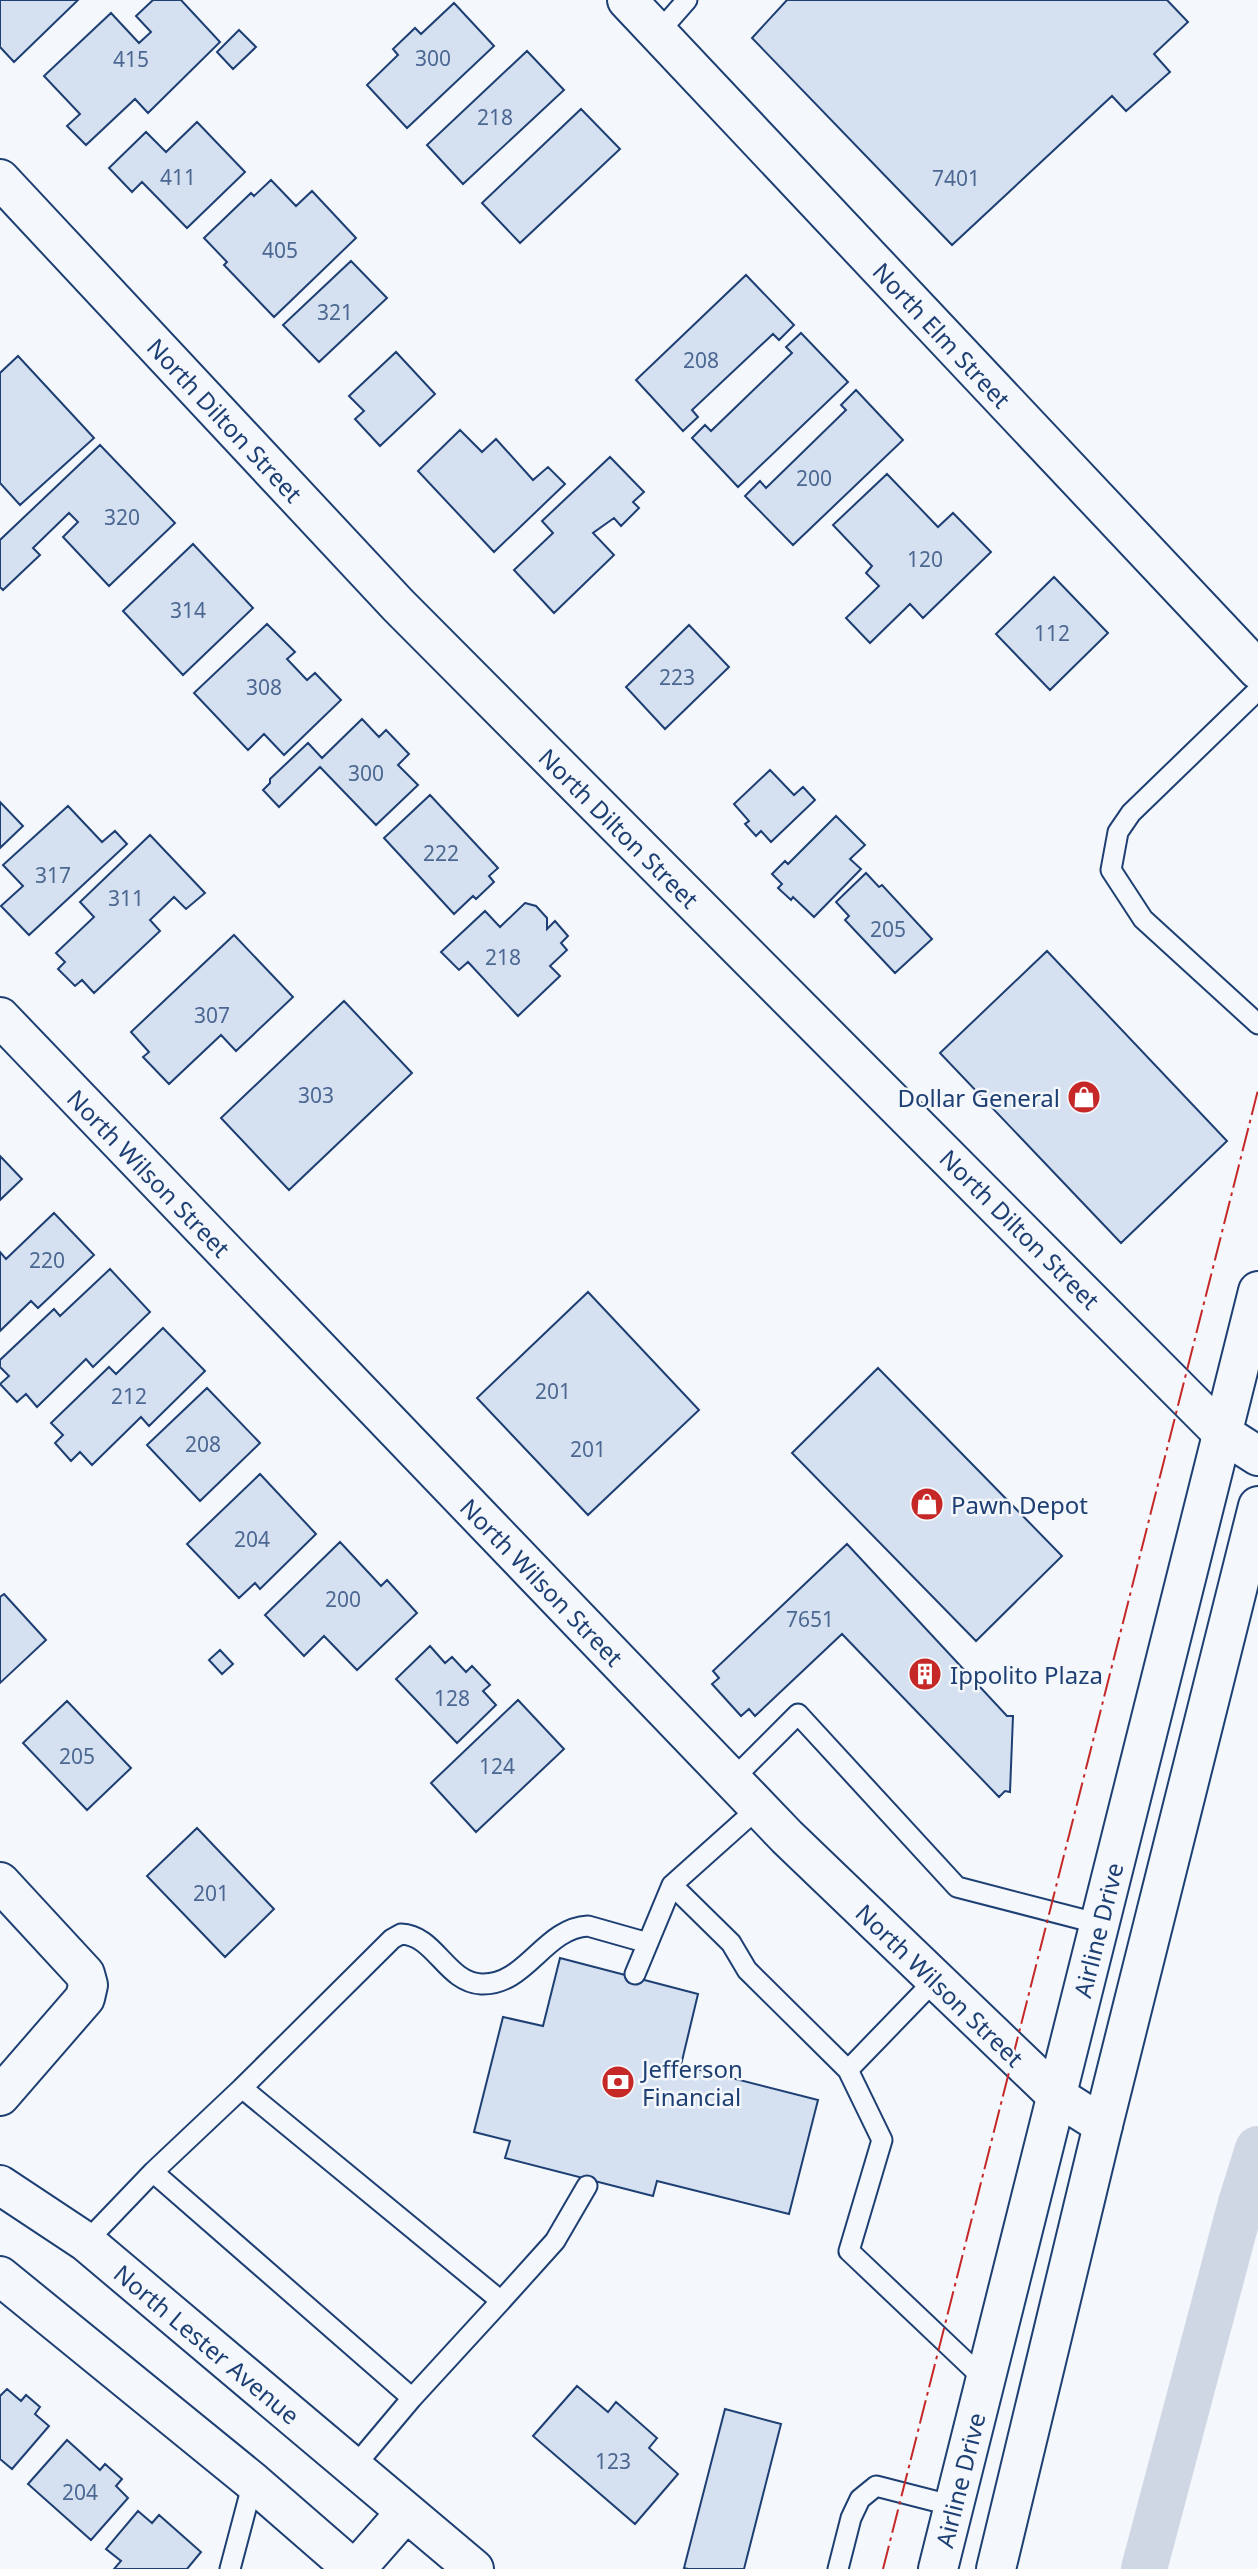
<svg xmlns="http://www.w3.org/2000/svg" width="1258" height="2569" viewBox="0 0 1258 2569" font-family="'Noto Sans',sans-serif">
<rect width="100%" height="100%" fill="#f4f7fb"/>
<g fill="none" stroke-linecap="round" stroke-linejoin="round">
<path stroke="#cfd7e4" stroke-width="46" d="M1144 2569 1241 2203 1258 2149"/>
</g>
<path fill="#d5e0f0" stroke="#1d3f73" stroke-width="2" d="M0 0H78L14 62 0 47Z
M153 0H181L220 42 148 113 135 99 86 145 67 126 80 114 44 76 111 13 139 43 151 32 136 16Z
M787 0H1167L1188 22 1154 54 1170 72 1126 111 1112 96 952 245 752 38Z
M454 3 494 46 407 128 367 85 398 55 393 49 415 28 421 34Z
M239 30 256 47 233 69 217 52Z
M527 51 564 90 463 184 427 145Z
M581 109 620 149 520 243 482 203Z
M197 122 245 172 187 228 142 182 132 192 109 168 146 132 166 152Z
M271 180 296 206 312 191 356 238 274 317 224 265 227 262 204 238 251 193 254 196Z
M351 261 387 298 319 362 283 325Z
M746 275 794 325 779 340 773 334 692 410 698 417 683 431 636 380Z
M801 333 848 382 738 487 692 438 705 425 711 431 792 353 786 347Z
M396 352 435 394 380 446 355 419 364 411 349 396Z
M18 356 94 438 20 505 0 483V373Z
M856 390 903 440 793 545 745 496 760 481 766 488 846 410 841 405Z
M460 430 482 452 496 439 533 480 548 467 565 484 494 552 418 471Z
M100 445 175 523 109 586 63 537 78 522 69 513 33 548 40 555 3 590 0 587V540Z
M610 457 644 492 633 502 639 508 621 526 614 518 593 533 614 555 554 613 514 570 553 533 542 521Z
M887 474 938 527 953 513 991 552 923 618 910 604 870 643 846 618 879 586 866 573 872 566 833 525Z
M193 544 253 608 183 675 123 611Z
M1054 577 1108 633 1050 690 996 634Z
M267 624 295 652 287 659 307 680 315 673 341 700 284 755 264 734 248 750 194 693Z
M689 625 729 667 665 729 626 687Z
M362 719 379 737 386 730 409 754 398 765 418 785 376 825 320 767 279 807 263 790 270 783V779L308 743 322 758Z
M770 770 794 795 803 787 815 800 771 842 761 831 756 836 745 824 749 821 734 804Z
M430 795 498 868 489 876 494 882 476 899 473 896 454 914 384 838Z
M0 802 23 826 0 848Z
M68 806 102 842 115 831 127 844 29 935 1 906 23 886 3 865Z
M836 816 865 845 850 859 861 869 814 917 793 897 791 900 778 888 782 884 772 874 785 861 788 864Z
M150 835 205 893 186 909 174 897 150 920 160 931 94 993 82 980 75 986 58 969 65 962 56 953 94 917 80 902Z
M866 873 879 887 882 885 932 939 895 973 845 920 849 916 836 902Z
M525 903 536 906 547 918V929L555 921 568 936 561 943 567 950 550 966 560 976 518 1016 468 962 459 970 441 952 485 911 500 927Z
M234 935 293 997 236 1051 221 1035 169 1084 143 1057 149 1052 131 1032Z
M1047 951 1227 1141 1121 1243 940 1053Z
M344 1001 412 1073 289 1190 221 1118Z
M0 1156 22 1179 0 1200Z
M54 1213 94 1255 38 1308 31 1301 0 1331V1252L6 1259Z
M110 1269 150 1312 93 1367 86 1359 37 1407 26 1394 17 1402 0 1384 9 1376 0 1367V1360L54 1309 60 1316Z
M588 1292 699 1410 588 1515 477 1398Z
M163 1328 205 1371 149 1426 141 1417 92 1465 80 1452 71 1461 55 1443 63 1435 51 1423 109 1367 116 1374Z
M878 1368 1062 1556 976 1641 792 1453Z
M207 1388 260 1443 200 1501 147 1445Z
M260 1474 316 1534 260 1589 255 1583 239 1598 187 1544Z
M340 1542 381 1586 387 1580 417 1613 357 1670 324 1636 304 1656 265 1615Z
M847 1544 1007 1716H1013L1010 1792 1005 1791 999 1797 842 1634 755 1716 749 1709 741 1716 712 1684 719 1678 713 1671Z
M4 1594 46 1640 0 1683V1597Z
M430 1646 445 1663 452 1657 466 1672 472 1666 490 1685 483 1691 496 1705 457 1743 396 1679Z
M220 1650 233 1664 222 1674 209 1660Z
M518 1700 564 1749 476 1832 431 1783Z
M67 1701 131 1768 87 1810 23 1743Z
M197 1828 274 1909 225 1957 147 1876Z
M560 1958 698 1994 681 2065 818 2100 789 2214 657 2181 653 2196 505 2158 510 2141 474 2132 503 2017 543 2026Z
M577 2386 608 2412 616 2402 657 2438 649 2448 678 2474 635 2524 533 2436Z
M7 2389 21 2401 26 2395 40 2407 35 2414 49 2426 12 2469 0 2459V2396Z
M725 2409 781 2424 744 2569H688L684 2568Z
M67 2440 100 2470 105 2464 122 2479 116 2486 128 2498 91 2540 28 2484Z
M138 2511 152 2523 159 2515 201 2552 187 2569H114L121 2561 106 2549Z"/>
<g fill="none" stroke-linecap="round" stroke-linejoin="round">
<defs>
<path id="lane" d="M658 33 687 0
M1258 690 1131 813 1118 832 1111 870 1143 919 1258 1024
M732 1780 798 1714 957 1887 1100 1924
M672 1885 731 1943 747 1970 848 2070 882 2140 849 2251 985 2380
M635 1974 672 1885 758 1808
M848 2070 935 1980
M153 2172 242 2088
M86 2242 153 2172 412 2398 501 2301 242 2088 392 1939 401 1934C435 1935 446 1982 481 1984 526 1986 544 1928 588 1926L648 1943
M501 2301 555 2241 587 2186
M354 2467 412 2398
M230 2569 253 2482
M838 2569 851 2518 860 2499 876 2486 954 2506"/>
<path id="street" d="M627 0 1258 670
M0 179 398 605 1222 1433 1258 1456
M0 1017 787 1837 1057 2096 1103 2125
M0 1882 85 1974 88 1985 85 1998 0 2096
M0 2185 86 2242 474 2569
M0 2276 253 2482 353 2569
M356 2569 406 2512"/>
<path id="highway" d="M938 2569 1258 1291
M996 2569 1103 2125 1258 1506"/>
</defs>
<use href="#lane" stroke="#1d3f73" stroke-width="23"/>
<use href="#street" stroke="#1d3f73" stroke-width="42"/>
<use href="#highway" stroke="#1d3f73" stroke-width="42"/>
<use href="#lane" stroke="#f4f7fb" stroke-width="19"/>
<use href="#street" stroke="#f4f7fb" stroke-width="38"/>
<use href="#highway" stroke="#f4f7fb" stroke-width="38"/>
<path stroke="#c62828" stroke-width="2" stroke-dasharray="24 5 3.5 5" stroke-linecap="butt" d="M883 2569 1258 1090"/>
</g>
<defs>
<symbol id="shop-disc" viewBox="-11 -11 22 22"><circle r="9.5" fill="#c62828" stroke="#f4f7fb"/><path d="M-5-2.5h2.3a2.7 3.5 0 0 1 5.4 0H5L5.5 6h-11ZM-1.5-2.5h3a1.5 2.3 0 0 0-3 0Z" fill="#fff"/></symbol>
<symbol id="building-disc" viewBox="-11 -11 22 22"><circle r="9.5" fill="#c62828" stroke="#f4f7fb"/><path d="M-4-6H4V6H1V3H-1V6H-4ZM-2.5-4.3h1.7v1.8h-1.7ZM.8-4.3h1.7v1.8H.8ZM-2.5-1h1.7V.8h-1.7ZM.8-1h1.7V.8H.8Z" fill="#fff"/></symbol>
<symbol id="bank-disc" viewBox="-11 -11 22 22"><circle r="9.5" fill="#c62828" stroke="#f4f7fb"/><path d="M-6-4H6V4H-6ZM0-2.3a2.3 2.3 0 1 0 0 4.6a2.3 2.3 0 1 0 0-4.6Z" fill="#fff"/></symbol>
</defs>
<g fill-rule="evenodd">
<use href="#shop-disc" x="1065" y="1078" width="38" height="38"/>
<use href="#shop-disc" x="908" y="1485" width="38" height="38"/>
<use href="#building-disc" x="906" y="1655" width="38" height="38"/>
<use href="#bank-disc" x="599" y="2063" width="38" height="38"/>
</g>
<g text-anchor="middle" dominant-baseline="central" stroke-width="5" stroke-linejoin="round" paint-order="stroke">
<g font-size="21" fill="#4b6792">
<text x="433" y="58">300</text>
<text x="131" y="59">415</text>
<text x="495" y="117">218</text>
<text x="178" y="177">411</text>
<text x="956" y="178">7401</text>
<text x="280" y="250">405</text>
<text x="335" y="312">321</text>
<text x="701" y="360">208</text>
<text x="814" y="478">200</text>
<text x="122" y="517">320</text>
<text x="925" y="559">120</text>
<text x="188" y="610">314</text>
<text x="1052" y="633">112</text>
<text x="677" y="677">223</text>
<text x="264" y="687">308</text>
<text x="366" y="773">300</text>
<text x="441" y="853">222</text>
<text x="53" y="875">317</text>
<text x="126" y="898">311</text>
<text x="888" y="929">205</text>
<text x="503" y="957">218</text>
<text x="212" y="1015">307</text>
<text x="316" y="1095">303</text>
<text x="47" y="1260">220</text>
<text x="553" y="1391">201</text>
<text x="129" y="1396">212</text>
<text x="203" y="1444">208</text>
<text x="588" y="1449">201</text>
<text x="252" y="1539">204</text>
<text x="343" y="1599">200</text>
<text x="810" y="1619">7651</text>
<text x="452" y="1698">128</text>
<text x="77" y="1756">205</text>
<text x="497" y="1766">124</text>
<text x="211" y="1893">201</text>
<text x="613" y="2461">123</text>
<text x="80" y="2492">204</text>
</g>
<g font-size="24" fill="#1d3f73" stroke="#f4f7fb">
<text transform="translate(942 335) rotate(47)">North Elm Street</text>
<text transform="translate(225 420) rotate(47)">North Dilton Street</text>
<text transform="translate(619 828) rotate(45)">North Dilton Street</text>
<text transform="translate(149 1173) rotate(46)">North Wilson Street</text>
<text transform="translate(1020 1229) rotate(45)">North Dilton Street</text>
<text transform="translate(542 1582) rotate(46)">North Wilson Street</text>
<text transform="translate(1098 1930) rotate(-76)">Airline Drive</text>
<text transform="translate(940 1985) rotate(44)">North Wilson Street</text>
<text transform="translate(207 2344) rotate(40)">North Lester Avenue</text>
<text transform="translate(960 2480) rotate(-76)">Airline Drive</text>
</g>
<g font-size="24" fill="#1d3f73" stroke="#f4f7fb" text-anchor="start">
<text x="1060" y="1097" text-anchor="end">Dollar General</text>
<text x="951" y="1504">Pawn Depot</text>
<text x="950" y="1674">Ippolito Plaza</text>
<text x="642" y="2068">Jefferson<tspan x="642" dy="28">Financial</tspan></text>
</g>
</g>
</svg>
